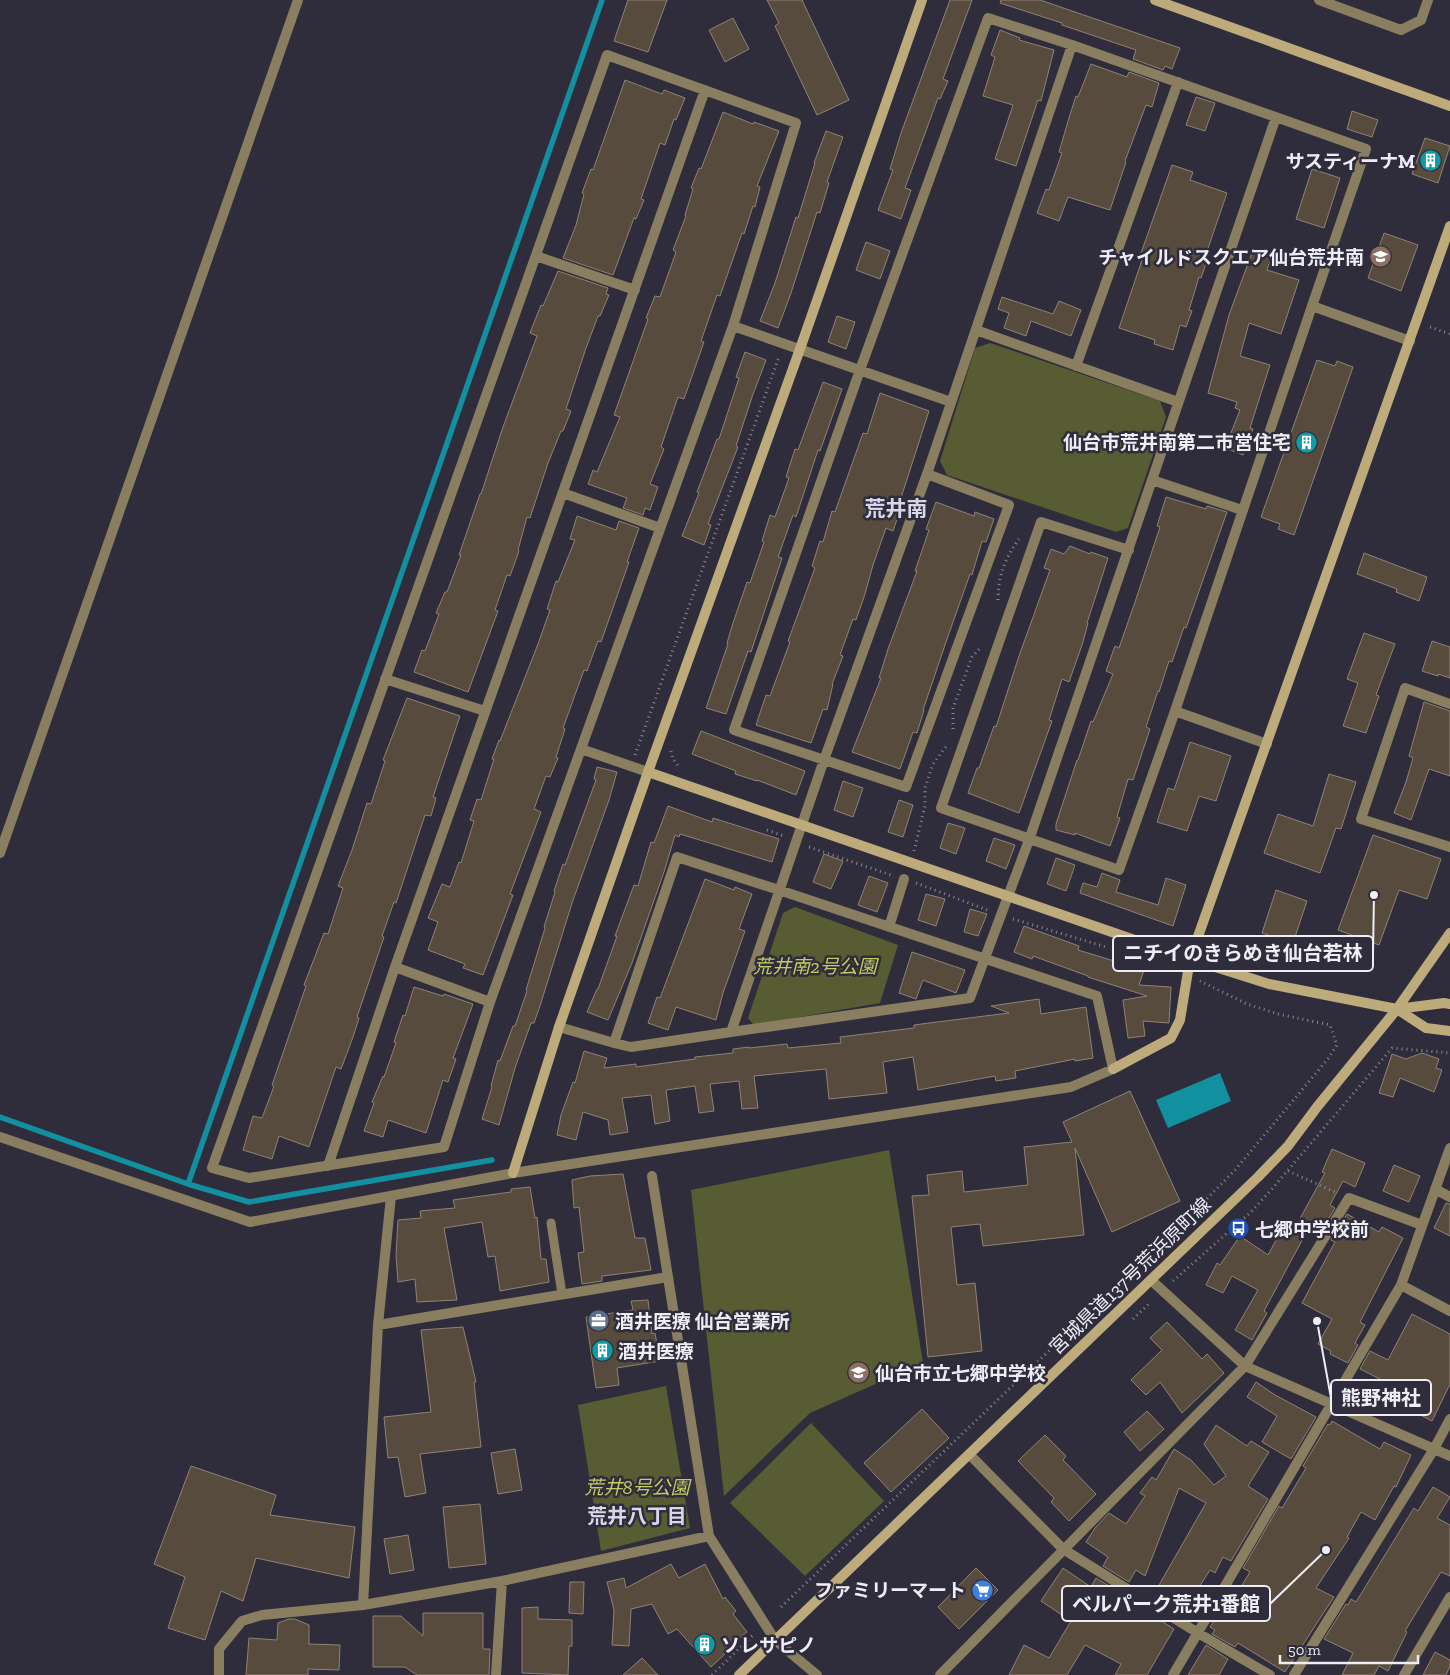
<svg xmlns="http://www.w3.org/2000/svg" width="1450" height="1675" viewBox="0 0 1450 1675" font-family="'Zilla Slab','Noto Sans JP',serif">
<rect width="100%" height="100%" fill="#2f2d3b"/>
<path fill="#585c33" d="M990 343 1160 401 1166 417 1128 528 1116 532 947 475 940 461 975 348Z
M795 907 898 945 880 1003 754 1025 748 1018 783 913Z
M889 1150 923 1363 810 1413 724 1496 691 1190Z
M666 1386 690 1528 601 1551 578 1405Z
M811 1423 884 1501 805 1576 730 1503Z"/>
<path fill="#12909f" d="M1220 1073 1231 1101 1168 1128 1156 1100Z"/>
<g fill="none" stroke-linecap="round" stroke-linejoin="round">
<path stroke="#12909f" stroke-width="5.5" d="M0 1117 188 1184 249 1202 492 1160
M188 1184 602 0"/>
</g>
<path fill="#574b3e" stroke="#908275" d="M628 0H667L648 52 614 41Z
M767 0H802L849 100 817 115 775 26 779 23Z
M950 0H972L943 79 948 81 940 99 938 98 905 188 911 190 901 219 878 210 893 170 890 169 901 133Z
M1001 0H1040L1180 48 1172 69 1165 66 1163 70 1133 59 1136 50 1062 25V23L1000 3Z
M733 18 749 49 725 62 709 30Z
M1000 30 1020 38 1019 40 1054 50 1041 101 1038 100 1016 166 995 159 1013 105 983 96 995 57 991 55Z
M1091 64 1127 77 1129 72 1159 83 1152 107 1146 105 1125 161 1126 162 1110 210 1068 197 1059 221 1037 213 1046 189 1049 190 1062 153 1059 152 1069 118 1076 96 1078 97Z
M625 80 662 94 664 90 685 98 676 120 674 119 665 145 660 143 641 199 644 200 636 219 634 218 613 275 563 258 576 225 584 194 582 193 591 169 593 170Z
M1196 97 1215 103 1205 131 1186 125Z
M1352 111 1378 120 1372 137 1347 129Z
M723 112 753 124 754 122 779 131 757 186 760 187 755 207 753 206 744 234 742 233 720 296 717 295 701 341 704 342 684 399 678 397 661 447 664 449 650 484 658 487 650 510 645 508 643 515 623 508 627 498 588 484 593 470 597 472 620 417 614 415 648 319 646 318 655 296 660 297 676 252 673 250 686 216 685 215 693 189 691 188 699 168 701 169Z
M826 131 843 137 827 182 829 183 820 213 817 212 791 293 778 328 760 321 775 283 796 217 798 218 815 163H814Z
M1425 138 1450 146 1438 183 1412 174Z
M1172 165 1193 172 1190 180 1227 193 1205 257 1208 258 1201 278 1199 277 1189 310 1192 311 1186 327 1180 325 1173 350 1154 344 1155 340 1119 328 1143 257 1140 256Z
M1312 169 1340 178 1324 228 1296 219Z
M1384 233 1418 245 1401 291 1368 278Z
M866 242 890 251 880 279 856 270Z
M1253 250 1272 256 1267 270 1299 280 1281 334 1249 323 1240 356 1270 365 1250 428 1253 429 1243 455 1225 448 1240 410 1235 408 1237 402 1208 393 1229 315Z
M558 271 608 288 606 294 609 295 600 316H598L585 351 566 409 571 411 563 431H561L548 463 530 518 527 517 518 550 519 551 510 576 507 575 495 610 498 611 468 692 414 672 422 650 425 651 439 614 436 613 445 592H447L461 555H459L480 494H481L503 427 537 336 530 333 541 305 543 306Z
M1002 297 1053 314 1059 301 1081 310 1071 336 1031 321 1026 336 1004 328 1009 313 998 309Z
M837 316 855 322 846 349 828 342Z
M745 352 766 360 752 397 736 446 738 447 708 524 711 525 704 545 682 536 699 493 697 492 717 439H719L739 378 736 377Z
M1317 360 1335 366 1337 361 1353 367 1294 535 1278 529 1280 524 1261 517Z
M823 382 842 389 820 451 818 450 796 517 793 515 778 557 782 558 751 652 748 651 726 714 706 708 728 644 727 643 733 623 747 582 750 583 764 542 762 541 770 515 775 517 789 478 786 477 795 449 798 450Z
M880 393 929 411 900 501 903 502 893 531 886 528 873 565 865 594 856 620 853 619 840 655 843 656 832 684H833L827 710 823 709 811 743 756 725 766 695 770 696 790 642 788 641 815 568 812 566 820 541 823 542 832 511 835 512 863 433 867 434Z
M1166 497 1206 509 1207 506 1227 512 1186 628 1184 627 1172 662 1169 661 1159 692 1158 691 1146 727 1150 729 1133 780 1128 779 1117 817 1120 818 1110 846 1075 833V835L1056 830V824L1077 760H1078L1091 721 1093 722 1113 674 1106 671 1115 646 1119 648 1135 602 1160 527 1157 526Z
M936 502 974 516 975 512 994 519 986 542 982 541 972 575 970 574 947 639 923 710H924L917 733 913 732 900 769 852 752 881 678H879L888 649 917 571H915L929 530 926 529Z
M577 516 616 530 619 521 639 528 627 562H629L601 642 598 641 587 671 584 670 563 728 565 729 556 757 558 758 550 777 546 776 534 809 541 812 510 894 513 895 483 975 463 968 465 964 428 950 438 922 428 918 442 884 450 887 459 862 461 863 474 821 470 820 477 799 481 800 494 759H492L499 740 500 741 538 644 550 610 547 609 556 581 558 582 575 540 570 539Z
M1070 546 1090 554 1091 552 1108 558 1087 623H1088L1083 642 1069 682 1062 679 1049 720 1052 721 1019 813 968 793 977 768H979L994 726 996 727 1019 656 1050 570 1044 568 1051 549 1064 554Z
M1364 553 1427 577 1419 601 1396 592 1397 589 1357 574Z
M1364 633 1395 644 1376 695 1379 696 1366 733 1343 726 1358 683 1347 679Z
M1432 641 1450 647V678L1438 674V676L1422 671Z
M407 698 460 716 433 797 436 798 431 816 425 815 396 903 394 902 382 936 384 937 357 1017 359 1018 353 1037 341 1069 336 1067 309 1147 279 1136 272 1159 243 1150 253 1116 262 1118 274 1086 272 1085 306 986 304 985 324 933 328 934 343 888 338 886 352 850 367 803 371 804 385 761 383 760Z
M1424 702 1450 711V776L1429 769 1411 820 1394 813 1406 782 1413 758 1409 756Z
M701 731 805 771 796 795 757 780V781L735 774 736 771 692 754Z
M1190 742 1231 756 1216 801 1199 796 1187 831 1157 822 1168 788 1174 790Z
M597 767 617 772 609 800 572 903 540 1006 534 1023H531L515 1068 499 1125 482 1119 492 1087 491 1086 498 1060 500 1061 513 1026H515L527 991 526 990 545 928 544 927 555 892 554 891 563 864 565 865 596 780 594 779Z
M1329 774 1356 782 1341 829 1336 828 1320 873 1264 853 1278 814 1313 826Z
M843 781 863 788 853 817 834 810Z
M899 800 913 805 903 837 888 832Z
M668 806 712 822 713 818 779 839 772 862 680 834 679 837 675 835 664 872 632 963 608 1020 587 1012 597 989H598L617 936H615L634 885 638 886 651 842 654 843Z
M948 823 965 828 956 854 940 848Z
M1373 835 1441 859 1427 899 1399 890 1379 945 1338 930Z
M994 838 1015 845 1006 869 986 861Z
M824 854 843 861 831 889 813 882Z
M1056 858 1075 865 1066 891 1047 884Z
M1102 873 1120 880 1116 892 1158 905 1166 878 1186 885 1173 926 1080 893 1083 883 1097 887Z
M869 876 888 883 877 912 858 905Z
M705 879 734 890 735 887 752 894 739 929 745 931 723 993 716 1020 676 1007 668 1030 648 1023 657 997 660 998Z
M1276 890 1307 901 1293 943 1262 933Z
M926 894 945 899 936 926 918 920Z
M970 909 987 914 978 936 964 932Z
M1024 926 1079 946 1078 950 1144 970 1139 985 1171 987 1169 1023 1143 1021 1145 1036 1128 1038 1123 1000 1147 996 1088 977V976L1033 956 1032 959 1014 952Z
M912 952 965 970 956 993 923 980 916 999 899 993Z
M414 987 443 996 444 994 473 1004 453 1058 456 1059 448 1082 443 1080 426 1133 388 1120 383 1137 364 1131 374 1103 372 1102 383 1076 384 1077 396 1043 394 1042 403 1015 405 1016Z
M1039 999 1041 1014 1086 1007 1093 1058 1075 1061V1059L1015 1071 1016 1078 996 1081 995 1076 918 1090 913 1057 883 1062 887 1093 829 1099 826 1069 754 1076 758 1108 742 1109 739 1081 710 1084 714 1111 699 1113 695 1086 666 1090 670 1121 655 1124 651 1095 622 1098 628 1132 610 1135 608 1120 583 1112 576 1140 557 1135 561 1115 573 1082 575 1083 584 1051 607 1058 604 1068 636 1064V1067L695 1059V1057L733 1053V1049L749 1047V1048L787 1044 788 1048 841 1043 840 1037 914 1028V1025L929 1023 1009 1013 991 1006Z
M1422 1053 1439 1059 1436 1068 1442 1070 1434 1092 1400 1078 1393 1097 1379 1093 1392 1054 1406 1059Z
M1130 1091 1180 1201 1112 1232 1075 1148 1084 1235 983 1246 980 1224 951 1227 957 1285 975 1283 982 1351 928 1357 912 1196 929 1195 927 1175 962 1171 964 1192 1028 1185 1024 1147 1072 1142 1063 1122Z
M1332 1149 1365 1163 1355 1187 1343 1181 1330 1205 1335 1208 1319 1234 1298 1222 1325 1173 1322 1172Z
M1394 1165 1420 1176 1409 1202 1383 1191Z
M623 1174 635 1238H645L651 1270 602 1276V1281L582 1284 578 1253 584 1252 579 1207 574 1208 572 1180 590 1176Z
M530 1187 535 1218 537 1217 541 1259H546L549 1282 500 1291 495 1256 488 1257 482 1222 444 1228 457 1300 417 1302 415 1279 398 1282 396 1255 398 1220 421 1218 420 1211 455 1208 453 1200 511 1192V1189Z
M1446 1203 1450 1204V1236L1434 1228Z
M1347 1214 1379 1232 1382 1227 1403 1238 1360 1322 1365 1325 1355 1343 1358 1345 1348 1363 1330 1354 1331 1351 1318 1344 1332 1319 1302 1303 1335 1242 1331 1240Z
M1286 1222 1306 1233 1264 1311 1267 1313 1252 1340 1235 1330 1258 1290 1232 1276 1223 1293 1206 1285 1217 1263 1220 1265 1240 1236 1268 1255Z
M648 1300 652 1334 655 1333 660 1361 617 1368 619 1385 596 1388 586 1317 633 1310 631 1301Z
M1412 1314 1450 1334V1384L1432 1421 1397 1403 1393 1411 1374 1401 1384 1381 1360 1369 1370 1351 1388 1360Z
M1167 1322 1202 1359 1207 1354 1224 1373 1182 1413 1160 1382 1146 1395 1131 1380 1162 1350 1150 1338Z
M463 1327 476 1382H474L481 1447 420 1454 426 1493 405 1497 398 1457 388 1458 384 1417 431 1412 421 1330Z
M1256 1382 1275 1395 1316 1417 1291 1459 1262 1442 1277 1416 1247 1397Z
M922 1409 949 1438 891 1492 864 1463Z
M1147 1411 1164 1429 1140 1451 1124 1432Z
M1332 1421 1380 1449 1384 1442 1411 1455 1396 1487 1394 1486 1375 1520 1361 1512 1347 1537 1349 1538 1316 1588 1334 1597 1285 1672 1238 1643 1235 1647 1212 1634 1215 1630 1210 1627 1230 1598 1233 1600 1250 1572 1243 1568 1279 1506 1282 1508 1306 1468 1303 1466 1328 1424 1330 1425Z
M1216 1425 1247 1446 1251 1441 1269 1452 1248 1486 1268 1499 1231 1561 1223 1557 1215 1573 1210 1570 1189 1603 1159 1585 1206 1503 1179 1488 1145 1576 1136 1570 1129 1582 1103 1566 1108 1557 1086 1542 1095 1528 1109 1513 1126 1524 1145 1496 1140 1493 1152 1477 1156 1480 1174 1449 1191 1460 1214 1485 1226 1476 1204 1444Z
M1045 1435 1066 1456 1063 1460 1096 1494 1069 1521 1051 1502 1054 1498 1018 1461Z
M515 1449 522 1490 498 1494 491 1453Z
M191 1466 276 1495 270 1515 355 1527 349 1578 256 1558 243 1601 221 1591 205 1640 168 1628 185 1577 154 1564Z
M1433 1487 1450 1497 1437 1518 1450 1525V1576L1441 1572 1405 1631 1407 1632 1388 1671 1379 1666 1374 1675H1342L1353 1653 1324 1639 1346 1604 1348 1605 1351 1599 1356 1602 1414 1508 1418 1511Z
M480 1504 486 1564 449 1568 443 1507Z
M408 1535 414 1570 390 1574 384 1539Z
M671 1564 679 1578 705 1564 723 1599 725 1597 736 1611 733 1614 747 1632 723 1650 726 1653 711 1667 677 1629 668 1634 652 1604 631 1609 629 1646 612 1645 614 1610 607 1582 624 1578 626 1588Z
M976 1568 998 1590 959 1629 938 1607Z
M1063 1568 1091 1587 1096 1578 1122 1594 1119 1598 1150 1618 1152 1615 1174 1629 1147 1675H1115L1121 1664 1085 1645 1067 1675H1009L1024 1645 1049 1658 1071 1621 1041 1601Z
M570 1582H584L583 1614 569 1613Z
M538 1607V1619L572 1620V1646H569L568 1675 522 1673V1608Z
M423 1613H483V1649H490L489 1675H417L405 1667H373V1616H401L423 1636Z
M289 1619H295L309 1625V1644L340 1645 339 1670 308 1669V1675H246L249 1638 277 1640 278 1623Z
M1206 1645 1228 1659 1219 1675H1188Z
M1435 1652 1450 1660V1666L1446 1675H1423Z
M642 1658 658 1675H623Z"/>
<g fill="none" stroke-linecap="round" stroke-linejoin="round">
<path stroke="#8a8894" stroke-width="3" stroke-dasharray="1 4" stroke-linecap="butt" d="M1430 327 1450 334
M998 600C998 576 1005 558 1019 539
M953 729V708L972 657 981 647
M671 751 673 759 679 767
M635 755 779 357
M767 830 784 836
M809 847 891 875
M914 851 925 806V788L933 764 948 744
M916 883 990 911
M1013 919 1106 947
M1166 966 1170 972
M1288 1171 1337 1193
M1173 1281 1251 1212 1272 1189 1392 1048 1450 1053
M1133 1319 1151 1302
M781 1607 1187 1219 1235 1170 1327 1060 1337 1045 1330 1025 1278 1014 1247 1004 1200 981
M712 1675 754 1634"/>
<path stroke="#8a7e60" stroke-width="9" d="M551 1223 562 1294"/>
<path stroke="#8a7e60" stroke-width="10" d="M1319 0 1401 30 1421 20 1428 0
M536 256 635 290
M733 326 490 1002 444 1147 249 1178 212 1168 607 55 796 123 733 326 951 402
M976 330 1178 402
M1076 366 1178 82
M927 474 1072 45
M1152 480 1242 510
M563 493 660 528
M1129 550 1041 522 941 808 1119 870 1175 711 1312 306
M385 679 485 711
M1450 704 1405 688 1361 819 1450 847
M1175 711 1267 744
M581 749 648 772
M0 853 298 0
M889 927 904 879
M395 967 490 1002
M731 1032 970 998 1029 840 1276 117
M614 1043 631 1047 731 1032 824 760 927 474 1009 505 906 787 734 730 860 370 988 18 1072 45 1366 149 1312 306 1410 341
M0 1137 250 1222 513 1173 1071 1087 1113 1069 1097 996 779 890 677 857 614 1043 559 1027
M328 1166 395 967 705 90
M652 1176 709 1536 775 1640 817 1675
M1435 1189 1450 1197
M1151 1280 1245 1366 1450 1456
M1401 1285 1450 1311
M378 1325 668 1277
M970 1455 1063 1549 1198 1633 1270 1675
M363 1605 378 1325 391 1196
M219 1675V1649L242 1621 262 1615 363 1605 502 1581 709 1536
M496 1675 502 1581
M940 1675 1245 1366 1349 1198 1422 1225
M1173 1675 1401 1285 1450 1148
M1294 1675 1434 1449 1450 1419
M1404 1675 1450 1597"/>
<path stroke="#bdab7b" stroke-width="10" d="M1155 0 1450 106
M648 772 800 349 922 0
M1397 1009 1426 1028 1450 1031
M1113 1069 1171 1038 1180 1020 1190 959 1450 226
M513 1173 559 1027 648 772 1190 959 1269 984 1397 1009 1444 1003 1450 1004
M739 1675 1258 1177 1288 1146 1317 1107 1397 1009 1450 933"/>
</g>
<defs>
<symbol id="building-disc" viewBox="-11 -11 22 22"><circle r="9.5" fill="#0f9aa8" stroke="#2f2d3b"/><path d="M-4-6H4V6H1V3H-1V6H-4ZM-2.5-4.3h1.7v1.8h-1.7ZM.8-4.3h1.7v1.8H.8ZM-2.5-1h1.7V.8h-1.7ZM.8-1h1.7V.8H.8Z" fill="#fff"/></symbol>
<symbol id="school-disc" viewBox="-11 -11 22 22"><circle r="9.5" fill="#8d6e63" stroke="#2f2d3b"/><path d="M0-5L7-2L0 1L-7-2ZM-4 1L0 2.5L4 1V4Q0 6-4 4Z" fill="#fff"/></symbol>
<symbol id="bus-disc" viewBox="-11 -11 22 22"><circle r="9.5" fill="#1a4fb4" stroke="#2f2d3b"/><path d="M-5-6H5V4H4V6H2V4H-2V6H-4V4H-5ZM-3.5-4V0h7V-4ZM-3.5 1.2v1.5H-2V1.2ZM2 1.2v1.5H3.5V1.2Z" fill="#fff"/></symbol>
<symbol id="office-disc" viewBox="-11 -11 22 22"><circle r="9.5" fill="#5c6f8a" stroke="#2f2d3b"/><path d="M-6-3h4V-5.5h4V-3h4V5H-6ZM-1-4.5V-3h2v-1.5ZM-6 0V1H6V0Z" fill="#fff"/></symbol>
<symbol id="supermarket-disc" viewBox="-11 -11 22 22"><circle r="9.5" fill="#3f7fe0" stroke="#2f2d3b"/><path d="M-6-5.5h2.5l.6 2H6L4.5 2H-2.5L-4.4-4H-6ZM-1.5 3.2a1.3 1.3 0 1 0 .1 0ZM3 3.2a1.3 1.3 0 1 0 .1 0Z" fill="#fff"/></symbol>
</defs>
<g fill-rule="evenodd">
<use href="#building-disc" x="1418" y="148" width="25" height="25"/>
<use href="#school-disc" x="1368" y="244" width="25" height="25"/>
<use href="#building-disc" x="1294" y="430" width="25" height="25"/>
<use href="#bus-disc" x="1226" y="1216" width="25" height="25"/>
<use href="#office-disc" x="586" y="1308" width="25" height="25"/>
<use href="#building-disc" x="590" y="1338" width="25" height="25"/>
<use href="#school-disc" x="846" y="1360" width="25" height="25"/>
<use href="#supermarket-disc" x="970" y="1578" width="25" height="25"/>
<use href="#building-disc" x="692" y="1632" width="25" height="25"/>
</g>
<g text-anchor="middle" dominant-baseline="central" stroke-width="5" stroke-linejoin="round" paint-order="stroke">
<g font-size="19" font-weight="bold" fill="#eeedf6" stroke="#2f2d3b" text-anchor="start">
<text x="1415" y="161" text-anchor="end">サスティーナM</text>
<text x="1364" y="257" text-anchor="end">チャイルドスクエア仙台荒井南</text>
<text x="1291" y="442" text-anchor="end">仙台市荒井南第二市営住宅</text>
<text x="1255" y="1229">七郷中学校前</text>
<text x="615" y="1321">酒井医療 仙台営業所</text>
<text x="618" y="1351">酒井医療</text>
<text x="875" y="1373">仙台市立七郷中学校</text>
<text x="966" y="1590" text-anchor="end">ファミリーマート</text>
<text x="721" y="1645">ソレサピノ</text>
</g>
<g font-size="19" font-style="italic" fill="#c3cc63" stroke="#2f2d3b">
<text x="815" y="966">荒井南2号公園</text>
<text x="637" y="1487">荒井8号公園</text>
</g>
<g font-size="19" fill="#eeedf6" stroke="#2f2d3b">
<text transform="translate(1130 1276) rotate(-44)">宮城県道137号荒浜原町線</text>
</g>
<g font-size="20" font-weight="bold" fill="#d8d7ea" stroke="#2f2d3b">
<text x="637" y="1516">荒井八丁目</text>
</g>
<g font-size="21" font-weight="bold" fill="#d8d7ea" stroke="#2f2d3b">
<text x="896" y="508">荒井南</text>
</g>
</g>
<path fill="none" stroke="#eeedf6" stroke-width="2" d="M1374 895L1373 953M1317 1321L1331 1398M1326 1550L1270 1604"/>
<g fill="#eeedf6" stroke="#2f2d3b" stroke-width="2">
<circle cx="1374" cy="895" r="5"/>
<circle cx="1317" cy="1321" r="5"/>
<circle cx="1326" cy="1550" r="5"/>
</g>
<g fill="#2f2d3b" stroke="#eeedf6" stroke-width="2">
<rect x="1113" y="936" width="260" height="35" rx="5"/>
<rect x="1331" y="1380" width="100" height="35" rx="5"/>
<rect x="1062" y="1586" width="208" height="35" rx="5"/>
</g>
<g font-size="20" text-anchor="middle" font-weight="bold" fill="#eeedf6">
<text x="1243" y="960">ニチイのきらめき仙台若林</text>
<text x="1381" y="1405">熊野神社</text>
<text x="1166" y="1611">ベルパーク荒井1番館</text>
</g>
<path d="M1280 1655v8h138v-8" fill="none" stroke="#eeedf6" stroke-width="2.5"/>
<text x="1288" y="1655" font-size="15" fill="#eeedf6" stroke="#2f2d3b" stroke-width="4" paint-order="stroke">50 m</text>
</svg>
